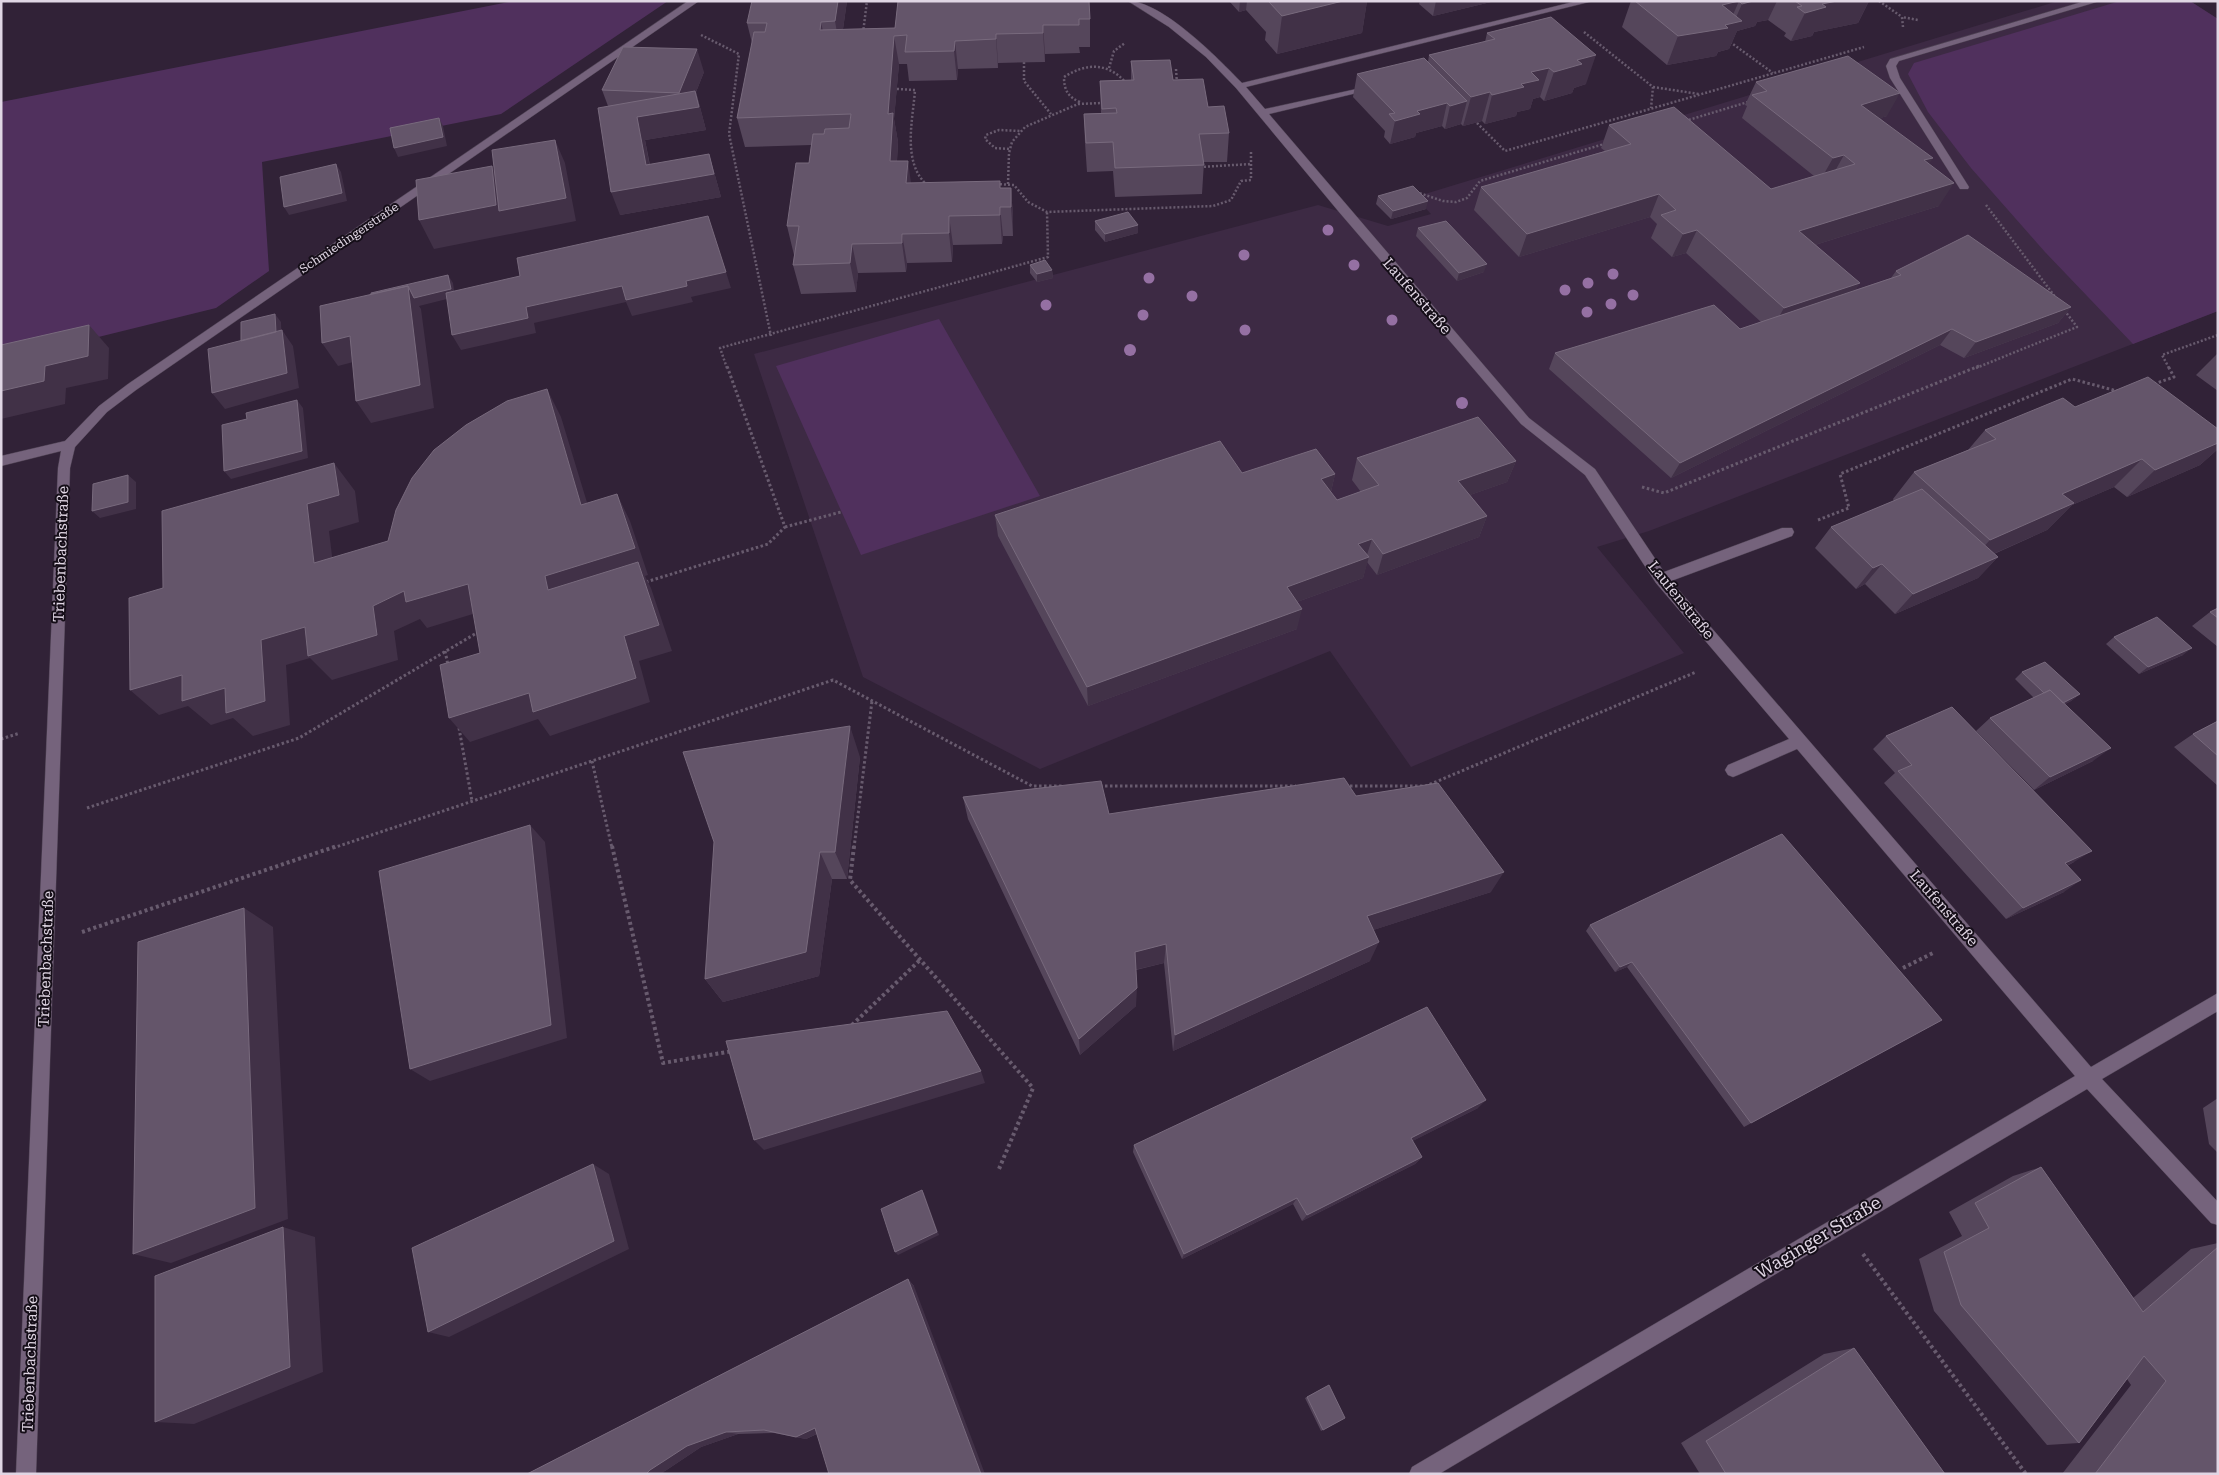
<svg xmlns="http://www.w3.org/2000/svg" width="2219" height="1475" viewBox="0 0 2219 1475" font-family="'Roboto Serif',serif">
<rect width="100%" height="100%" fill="#312237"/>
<path fill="#3d2a44" d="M2058 1H2190L2218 19V311L1649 531 1597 547 1684 653 1411 767 1330 651 1040 769 863 677 754 354 1318 205 1388 226 1431 214 1415 197Z"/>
<path fill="#50305d" d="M514 1H668L501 114 262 162 269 271 216 308 1 361V102Z
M2120 1H2190L2218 19V311L2133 344 2045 252 1971 168 1928 112 1908 74 1914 63Z
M939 319 1040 496 861 555 776 366Z"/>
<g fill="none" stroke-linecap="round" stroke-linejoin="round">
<defs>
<path id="minor" d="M688 1H699L136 390 107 412 75 447 70 468 36 1474H16L58 468 61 451 1 466V456L65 441 99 406 128 384Z
M1128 1C1162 1 1218 58 1242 83L1577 1H1593L1246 87 1265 109 1361 88V92L1269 114 1529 418 1595 469 1664 572 1782 528H1792L1794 532 1792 536 1671 581 2091 1067 2218 993V1011L2102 1079 2218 1202V1225L2211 1223 2087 1089 1439 1474H1409L1412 1467 2075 1076 1797 749 1738 775 1733 777 1728 775 1725 770 1728 765 1789 739 1656 583 1585 475 1521 424 1339 212 1236 88 1206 57 1169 27Z
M2085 1H2100L1899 61 1896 66 1900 78 1969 187 1968 189H1960L1890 78 1886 66 1890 59Z"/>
</defs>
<use href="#minor" stroke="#4c4051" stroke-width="1"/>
<path stroke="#685b6e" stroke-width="2.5" stroke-dasharray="2 2" stroke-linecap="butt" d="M1879 1 1902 17
M1903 27 1902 17 1918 20
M1584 32 1653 87 1651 108
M863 33 867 1
M701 35 739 54 729 134 771 336
M1730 42 1773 73
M1024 62V81L1051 114
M1109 68 1114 51 1125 43
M1176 69 1177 84
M1653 87 1699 94
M897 89 915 90C913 119 902 161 926 184
M1080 102C1068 97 1064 90 1064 77 1086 63 1108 62 1126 83
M1685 121 1748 102
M1477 123 1505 151 1864 47
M1009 149 995 148 985 139 986 135 999 130 1021 131
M1200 167 1251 164
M996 184 1014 185 1028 202 1047 212 1213 206 1231 200 1241 181 1251 180V151
M1008 184 1009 153 1012 142 1025 127 1078 104 1103 103
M1416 192 1443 201 1456 202 1467 198 1480 181 1604 144
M1986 205 2056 298
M727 368 720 348 1048 257 1047 212
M1976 368 2077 327 2065 311
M2169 368 2162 355 2218 335"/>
<path stroke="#685b6e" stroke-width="3" stroke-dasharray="2.5 2.5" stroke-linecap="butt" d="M2154 384 2174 377 2168 366
M1642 487 1664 493 1979 366
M1818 520 1849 508 1840 474 2072 379 2117 391
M785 527 841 512
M646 582 768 544 785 527 727 366
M445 651 448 665
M459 728 472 801
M1 739 20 733
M592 761 612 848
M1100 786H1296
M1345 786H1426L1696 672
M87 808 299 738 480 631
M333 848 833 680 1032 786H1064
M854 848 872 701"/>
<path stroke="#685b6e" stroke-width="4" stroke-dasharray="3 3" stroke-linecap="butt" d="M612 846 663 1063 733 1051
M854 846 850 880 1033 1088 999 1169
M82 932 337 846
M1903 968 1933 953
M852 1025 920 960
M1863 1254 2026 1474"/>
<use href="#minor" fill="#75637c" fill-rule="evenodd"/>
</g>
<g fill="#9570a3">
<circle cx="1328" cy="230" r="5.5"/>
<circle cx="1244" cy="255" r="5.5"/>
<circle cx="1354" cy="265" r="5.5"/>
<circle cx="1613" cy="274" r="5.5"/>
<circle cx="1149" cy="278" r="5.5"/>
<circle cx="1588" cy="283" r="5.5"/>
<circle cx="1565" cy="290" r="5.5"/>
<circle cx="1633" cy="295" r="5.5"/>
<circle cx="1192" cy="296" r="5.5"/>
<circle cx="1611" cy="304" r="5.5"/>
<circle cx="1046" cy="305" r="5.5"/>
<circle cx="1587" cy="312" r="5.5"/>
<circle cx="1143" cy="315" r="5.5"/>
<circle cx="1392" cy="320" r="5.5"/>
<circle cx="1245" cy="330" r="5.5"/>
<circle cx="1130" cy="350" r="6"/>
<circle cx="1462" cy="403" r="6"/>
</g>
<path fill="#55465b" d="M847 1 843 29 895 28 898 1 1090 19V47H1079L1080 53 1045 54V62L998 63V68L958 69 957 80 909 81 907 64H899L894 119 898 142 897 161 911 183 1000 188H1011L1013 217V236H1003L1002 244 953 245 952 262 907 263 906 272 858 273 856 292 801 294 793 265 794 255 787 226 809 163 811 145 745 147 737 118 752 43 747 23Z
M1229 1H1367L1362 33 1277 54 1265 40 1266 32 1246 10 1239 12Z
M1420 1H1495L1433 16 1419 4Z
M1631 1H1869L1858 23 1814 32 1812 36 1791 41 1784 36 1786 33 1768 20 1757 22 1755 26 1737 31 1729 49 1718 52 1716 56 1667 65 1622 27Z
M1487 33 1586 84 1574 88 1572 93 1544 101 1540 97 1533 99 1530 109 1517 112 1516 116 1485 124 1482 121 1463 126 1461 124 1445 129 1442 126 1416 133 1415 137 1390 144 1384 137 1385 131 1353 97 1357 74 1428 62 1429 55 1485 42Z
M1131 61 1173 80 1208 107 1229 133 1227 162H1204L1202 194 1115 197 1113 171 1087 172 1085 143 1084 114 1101 113 1100 81 1131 80Z
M704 72 696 92 706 130 645 140 650 165 709 154 721 197 620 215 608 106 602 90Z
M1756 82 1887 116 1880 118 1929 164 1939 206 1815 245 1860 283 1855 290 1891 278 1896 271 2071 307 2058 323 1964 358 1940 345 1671 478 1549 369 1555 353 1740 329 1761 322 1686 253 1672 257 1651 238 1657 224 1650 217 1519 257 1474 210 1481 187 1605 151 1601 148 1609 125 1771 189 1814 176 1742 118 1747 106 1745 105Z
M1378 196 1426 209 1391 219 1376 204Z
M1095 221 1138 225V233L1105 242 1095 230Z
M1418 228 1484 272 1457 281 1416 236Z
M1030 265 1052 270 1053 278 1037 282 1030 273Z
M2218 353V391L2196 375Z
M2075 407 2218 429V449L2200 465 2127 497 2114 487 2072 505 2047 530 1994 554 1998 557 1978 578 1895 614 1865 584 1856 589 1815 548 1831 527 1894 501 1893 499 1914 472 1968 450 1985 430Z
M1357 458 1516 461 1507 482 1470 495 1487 516 1479 537 1377 575 1367 562 1363 578 1297 602V629L1088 706 998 536 995 515 1242 473 1335 474 1331 492 1337 500 1361 492 1352 480Z
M2218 608V647L2192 626 2210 612Z
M2114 637 2183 655 2139 674 2106 644Z
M2022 672 2080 694 2071 701 2065 704 2093 761 2034 790 1976 731 1990 718 2034 698 2015 679Z
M2218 721V786L2174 747 2193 734Z
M1886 736 2074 862 2067 866 2064 892 2006 919 1884 783 1895 773 1873 749Z
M860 757 847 879H832L819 976 723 1002 705 979Z
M1356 796 1491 892 1373 930 1370 961 1173 1051 1164 963 1136 970V1006L1080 1055 968 819 963 797 1109 814Z
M1590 925 1942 1020 1744 1127 1627 967 1615 972 1586 931Z
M2218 1098V1153L2209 1144 2203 1108Z
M1478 1108 1412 1141 1422 1157 1415 1164 1302 1221 1293 1204 1182 1259 1133 1152 1134 1145Z
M2041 1167 2133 1298 2191 1249 2218 1243V1474H2062L2131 1385 2127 1379 2079 1443 2047 1445 1934 1311 1919 1259 1962 1236 1949 1212 2013 1176Z
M908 1279 914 1286 817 1434 806 1439 774 1433 738 1434 701 1447 665 1471 527 1474Z
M1854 1348 1945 1474H1700L1681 1443 1824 1354Z
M1329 1385 1323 1430 1321 1431 1305 1398Z"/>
<path fill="#413147" d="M838 1H847L840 50 835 21Z
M1240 1H1247L1246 10 1239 12Z
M1343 1H1367L1362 33 1277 54 1282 16Z
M1436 1H1495L1433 16Z
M1739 1 1729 24 1734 22 1742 4 1753 1H1777L1768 20 1757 22 1755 26 1737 31 1729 49 1718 52 1716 56 1667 65 1678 36 1722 5Z
M1837 1H1869L1858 23 1814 32 1812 36 1791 41 1805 13 1822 4Z
M821 22 827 50 820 30Z
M1043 25 1045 54V62L1043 33Z
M996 34 998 63V68L996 39Z
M894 36 899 64 894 119 898 142 895 190 890 161 888 114Z
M955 41 958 69 957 80 954 51Z
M697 49 704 72 696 92 706 130 645 140 653 185 709 154 721 197 620 215 611 192 637 117 684 109 679 93Z
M1596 55 1586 84 1574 88 1572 93 1544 101 1554 72 1577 60Z
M1549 68 1540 97 1533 99 1530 109 1517 112 1516 116 1485 124 1492 95 1521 84 1531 72Z
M1490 92 1482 121 1463 126 1471 97Z
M1900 93 1887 116 1849 128 1861 105Z
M1467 101 1461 124 1445 129 1450 106Z
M1447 103 1442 126 1416 133 1415 137 1390 144 1395 121 1417 111Z
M439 118 443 126 447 146 398 157 394 148Z
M555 140 565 163 576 221 434 249 419 220 492 166 505 195Z
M1844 155 1831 178 1820 181 1833 158Z
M1933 158 1918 181 1924 160Z
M908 161 912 190 906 183Z
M336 164 341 172 347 201 289 215 284 207Z
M1954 183 1939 206 1786 254 1799 231Z
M1011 188 1013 217V236L1011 207Z
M1659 194 1650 217 1519 257 1527 234Z
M1428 201 1426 209 1391 219 1393 211Z
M1000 207 1003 236 1002 244 1000 215Z
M949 216 953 245 952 262 949 233Z
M1138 225V233L1105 242V234Z
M1697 230 1686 253 1672 257 1683 234Z
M902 234 907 263 906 272 902 243Z
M852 244 858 273 856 292 850 263Z
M1487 264 1484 272 1457 281 1459 273Z
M1052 270 1053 278 1037 282V274Z
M726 272 731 288 691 297 693 302 632 316 626 302 534 323 536 333 461 350 452 335 526 307 622 286 686 281Z
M448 275 453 283 455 297 419 306 421 309 434 408 371 423 356 401 408 286Z
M1860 283 1846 306 1771 331 1784 308Z
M2071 307 2058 323 1964 358 1976 342Z
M275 314 281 322 282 349 277 341Z
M89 325 109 348 108 379 66 388 65 404 1 419V391L45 366Z
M1952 329 1940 345 1671 478 1680 463Z
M282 330 293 346 299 388 225 409 212 393Z
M350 336 365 359 338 366 322 343Z
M547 389 561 417 596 532 581 505Z
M297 400 303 408 308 458 231 479 224 471Z
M2218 443V449L2200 465 2127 497 2155 470Z
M2142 459 2114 487 2072 505 2047 530 1966 566 1990 540 2062 494Z
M1516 461 1507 482 1450 502 1458 481Z
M334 463 355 491 359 522 329 531 336 589 314 563 307 504Z
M1335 474 1330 496 1321 479Z
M128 475 136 482V509L100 518 92 511Z
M617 494 630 521 648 575 645 576 651 588 672 651 639 661 650 702 550 736 538 719 470 742 449 718 548 590 545 576Z
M1487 516 1479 537 1377 575 1383 554Z
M1372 539 1366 558 1369 557 1363 578 1283 607 1287 587 1358 544Z
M1998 557 1978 578 1895 614 1913 594Z
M1882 564 1865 584 1856 589 1873 568Z
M468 584 486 610 427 628 420 619 394 631 398 660 332 680 310 658 286 665 290 725 253 736 233 718 211 725 188 706 159 715 130 690 261 640 373 606 404 591Z
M1302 609 1297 629 1088 706 1087 687Z
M2192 648 2183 655 2139 674 2148 667Z
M2080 694 2071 701 2049 712 2057 706Z
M850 726 860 757 847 879 835 852Z
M2111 748 2093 761 2034 790 2050 777Z
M530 825 545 842 567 1038 430 1081 410 1069Z
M2092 851 2074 862 2048 875 2065 863Z
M820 852 832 879 819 976 723 1002 705 979Z
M1504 872 1491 892 1358 935 1367 916Z
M2081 880 2064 892 2006 919 2023 908Z
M244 908 273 927 288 1219 171 1263 133 1254Z
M1379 942 1370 961 1173 1051 1175 1035Z
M1166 944 1164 963 1134 970 1135 952Z
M1632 962 1627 967 1615 972 1620 967Z
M1137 988 1136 1006 1080 1055 1079 1039Z
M981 1071 985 1083 764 1150 754 1140Z
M1486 1100 1478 1108 1405 1145 1411 1138Z
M1422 1157 1415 1164 1302 1221 1307 1215Z
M593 1164 609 1174 629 1249 449 1337 428 1332Z
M922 1190 924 1193 939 1235 898 1255 895 1252Z
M1297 1198 1293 1204 1182 1259 1184 1254Z
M283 1227 315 1237 323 1372 194 1424 155 1422Z
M908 1279 914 1286 985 1474H981Z
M815 1428 825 1430 806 1439 796 1437Z
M726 1432 738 1434 701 1447 665 1471 662 1474H646L650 1470 687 1446Z"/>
<path fill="#64556a" stroke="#786a7d" d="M752 1H838L835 21 821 22 820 30 895 28 898 1H1089L1090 19H1079V25H1043V33L996 34V39L955 41 954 51 905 52 907 35 894 36 888 114 893 113 890 161H908L906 183 1000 181V188H1011V207H1000V215L949 216V233L902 234V243L852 244 850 263 793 265 799 226H787L796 163H809L813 134H824L825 129 849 128 851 114 737 118 754 32H765L767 23H747Z
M1274 1H1343L1282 16 1269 2Z
M1635 1H1753L1742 4 1739 1 1722 5 1742 21 1725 25 1728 28 1678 36Z
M1795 1H1837L1822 4 1826 7 1805 13 1797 7 1802 6Z
M1551 17 1596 55 1577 60 1582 64 1554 72 1549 68 1531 72 1539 80 1521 84 1524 87 1492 95 1490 92 1471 97 1429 55 1495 39 1487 33Z
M623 47 697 49 679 93 602 90Z
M1848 56 1900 93 1861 105 1933 158 1924 160 1954 183 1799 231 1860 283 1784 308 1697 230 1683 234 1661 215 1676 210 1659 194 1527 234 1481 187 1631 144 1609 125 1674 107 1771 189 1855 164 1844 155 1833 158 1752 95 1767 91 1756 82Z
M1424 58 1467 101 1450 106 1447 103 1417 111 1420 114 1395 121 1389 114 1395 113 1357 74Z
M1170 60 1173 80 1203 79 1208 107 1224 106 1229 133 1199 134 1204 165 1115 168 1113 142 1086 143 1084 114 1117 113 1116 108 1102 109 1100 81 1134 80 1131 61Z
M695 91 699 107 637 117 646 165 709 154 714 174 611 192 598 108Z
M439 118 443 137 394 148 390 128Z
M555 140 566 198 499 211 492 150Z
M336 164 342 193 284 207 280 177Z
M492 166 496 205 419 220 416 180Z
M1413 186 1428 201 1393 211 1378 196Z
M1128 212 1138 225 1105 234 1095 221Z
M708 216 726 272 686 281 687 286 626 300 622 286 526 307 528 318 452 335 446 293 520 276 517 258Z
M1446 221 1487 264 1459 273 1418 228Z
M1968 235 2071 307 1976 342 1952 329 1680 463 1555 353 1714 305 1740 329 1901 275 1896 271Z
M1045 260 1052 270 1037 274 1030 265Z
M448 275 451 289 414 298 408 286 371 294V293Z
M408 286 420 385 356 401 350 336 322 343 320 306Z
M275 314 276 332 241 341V322Z
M89 325 88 356 45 366 44 381 1 391V345Z
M282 330 287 373 212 393 208 349Z
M2148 377 2218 429V443L2155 470 2142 459 2062 494 2074 503 1990 540 1914 472 1996 439 1985 430 2063 398 2075 407Z
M547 389 581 505 617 494 635 548 545 576 548 590 638 562 659 625 624 636 636 678 533 712 529 693 449 718 440 665 480 653 468 584 406 602 404 591 373 606 377 635 308 656 305 627 261 640 265 701 226 713 225 688 182 701V675L130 690 129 598 163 588 162 511 334 463 339 495 307 504 314 563 388 541 396 510 412 478 434 450 466 425 507 401Z
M297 400 302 451 224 471 222 425 247 419 246 413Z
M1478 417 1516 461 1458 481 1487 516 1383 554 1372 539 1358 544 1369 557 1287 587 1302 609 1087 687 995 515 1220 441 1242 473 1316 449 1335 474 1321 479 1337 500 1379 485 1357 458Z
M128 475V502L92 511 93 484Z
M1922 489 1998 557 1913 594 1882 564 1873 568 1831 527Z
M2218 608V618L2210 612Z
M2157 617 2192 648 2148 667 2114 637Z
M2045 662 2080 694 2063 703 2050 690 2044 693 2022 672Z
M2050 690 2111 748 2050 777 1990 718Z
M1952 707 2092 851 2065 863 2081 880 2023 908 1898 771 1912 765 1886 736Z
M2218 721V756L2193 734Z
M850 726 835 852H820L806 952 705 979 714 842 683 752Z
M1344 778 1356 796 1438 783 1504 872 1367 916 1379 942 1175 1035 1166 944 1135 952 1137 988 1079 1039 963 797 1101 781 1109 814Z
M530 825 551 1025 410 1069 379 871Z
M1782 834 1942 1020 1751 1123 1632 962 1620 967 1590 925Z
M244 908 255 1208 133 1254 138 942Z
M1427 1007 1486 1100 1411 1138 1422 1157 1307 1215 1297 1198 1184 1254 1134 1145Z
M947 1011 981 1071 754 1140 726 1041Z
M593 1164 614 1241 428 1332 412 1248Z
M2041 1167 2143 1312 2218 1247V1474H2095L2166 1381 2144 1356 2079 1443 1961 1305 1944 1252 1989 1228 1975 1203Z
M922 1190 937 1232 895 1252 881 1209Z
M283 1227 290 1367 155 1422V1276Z
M908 1279 981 1474H829L815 1428 796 1437 764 1430 726 1432 687 1446 650 1470 646 1474H527Z
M1854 1348 1945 1474H1726L1706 1441Z
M1329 1385 1345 1418 1323 1430 1307 1397Z"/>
<g text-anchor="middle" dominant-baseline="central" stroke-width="4" stroke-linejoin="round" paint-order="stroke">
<g font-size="12" fill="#e0d6e4" stroke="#150e18">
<text transform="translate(349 238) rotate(-34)">Schmiedingerstraße</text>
</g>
<g font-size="15" fill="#e0d6e4" stroke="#150e18">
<text transform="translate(1417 296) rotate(49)">Laufenstraße</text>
<text transform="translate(61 554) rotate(-88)">Triebenbachstraße</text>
<text transform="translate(1681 600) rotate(51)">Laufenstraße</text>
<text transform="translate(1944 908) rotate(49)">Laufenstraße</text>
<text transform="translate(46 959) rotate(-88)">Triebenbachstraße</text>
<text transform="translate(30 1364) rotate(-88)">Triebenbachstraße</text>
</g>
<g font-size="18" fill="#e0d6e4" stroke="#150e18">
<text transform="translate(1818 1237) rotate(-31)">Waginger Straße</text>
</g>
</g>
<rect width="2219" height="1475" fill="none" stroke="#e0d6e4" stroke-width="5"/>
</svg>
